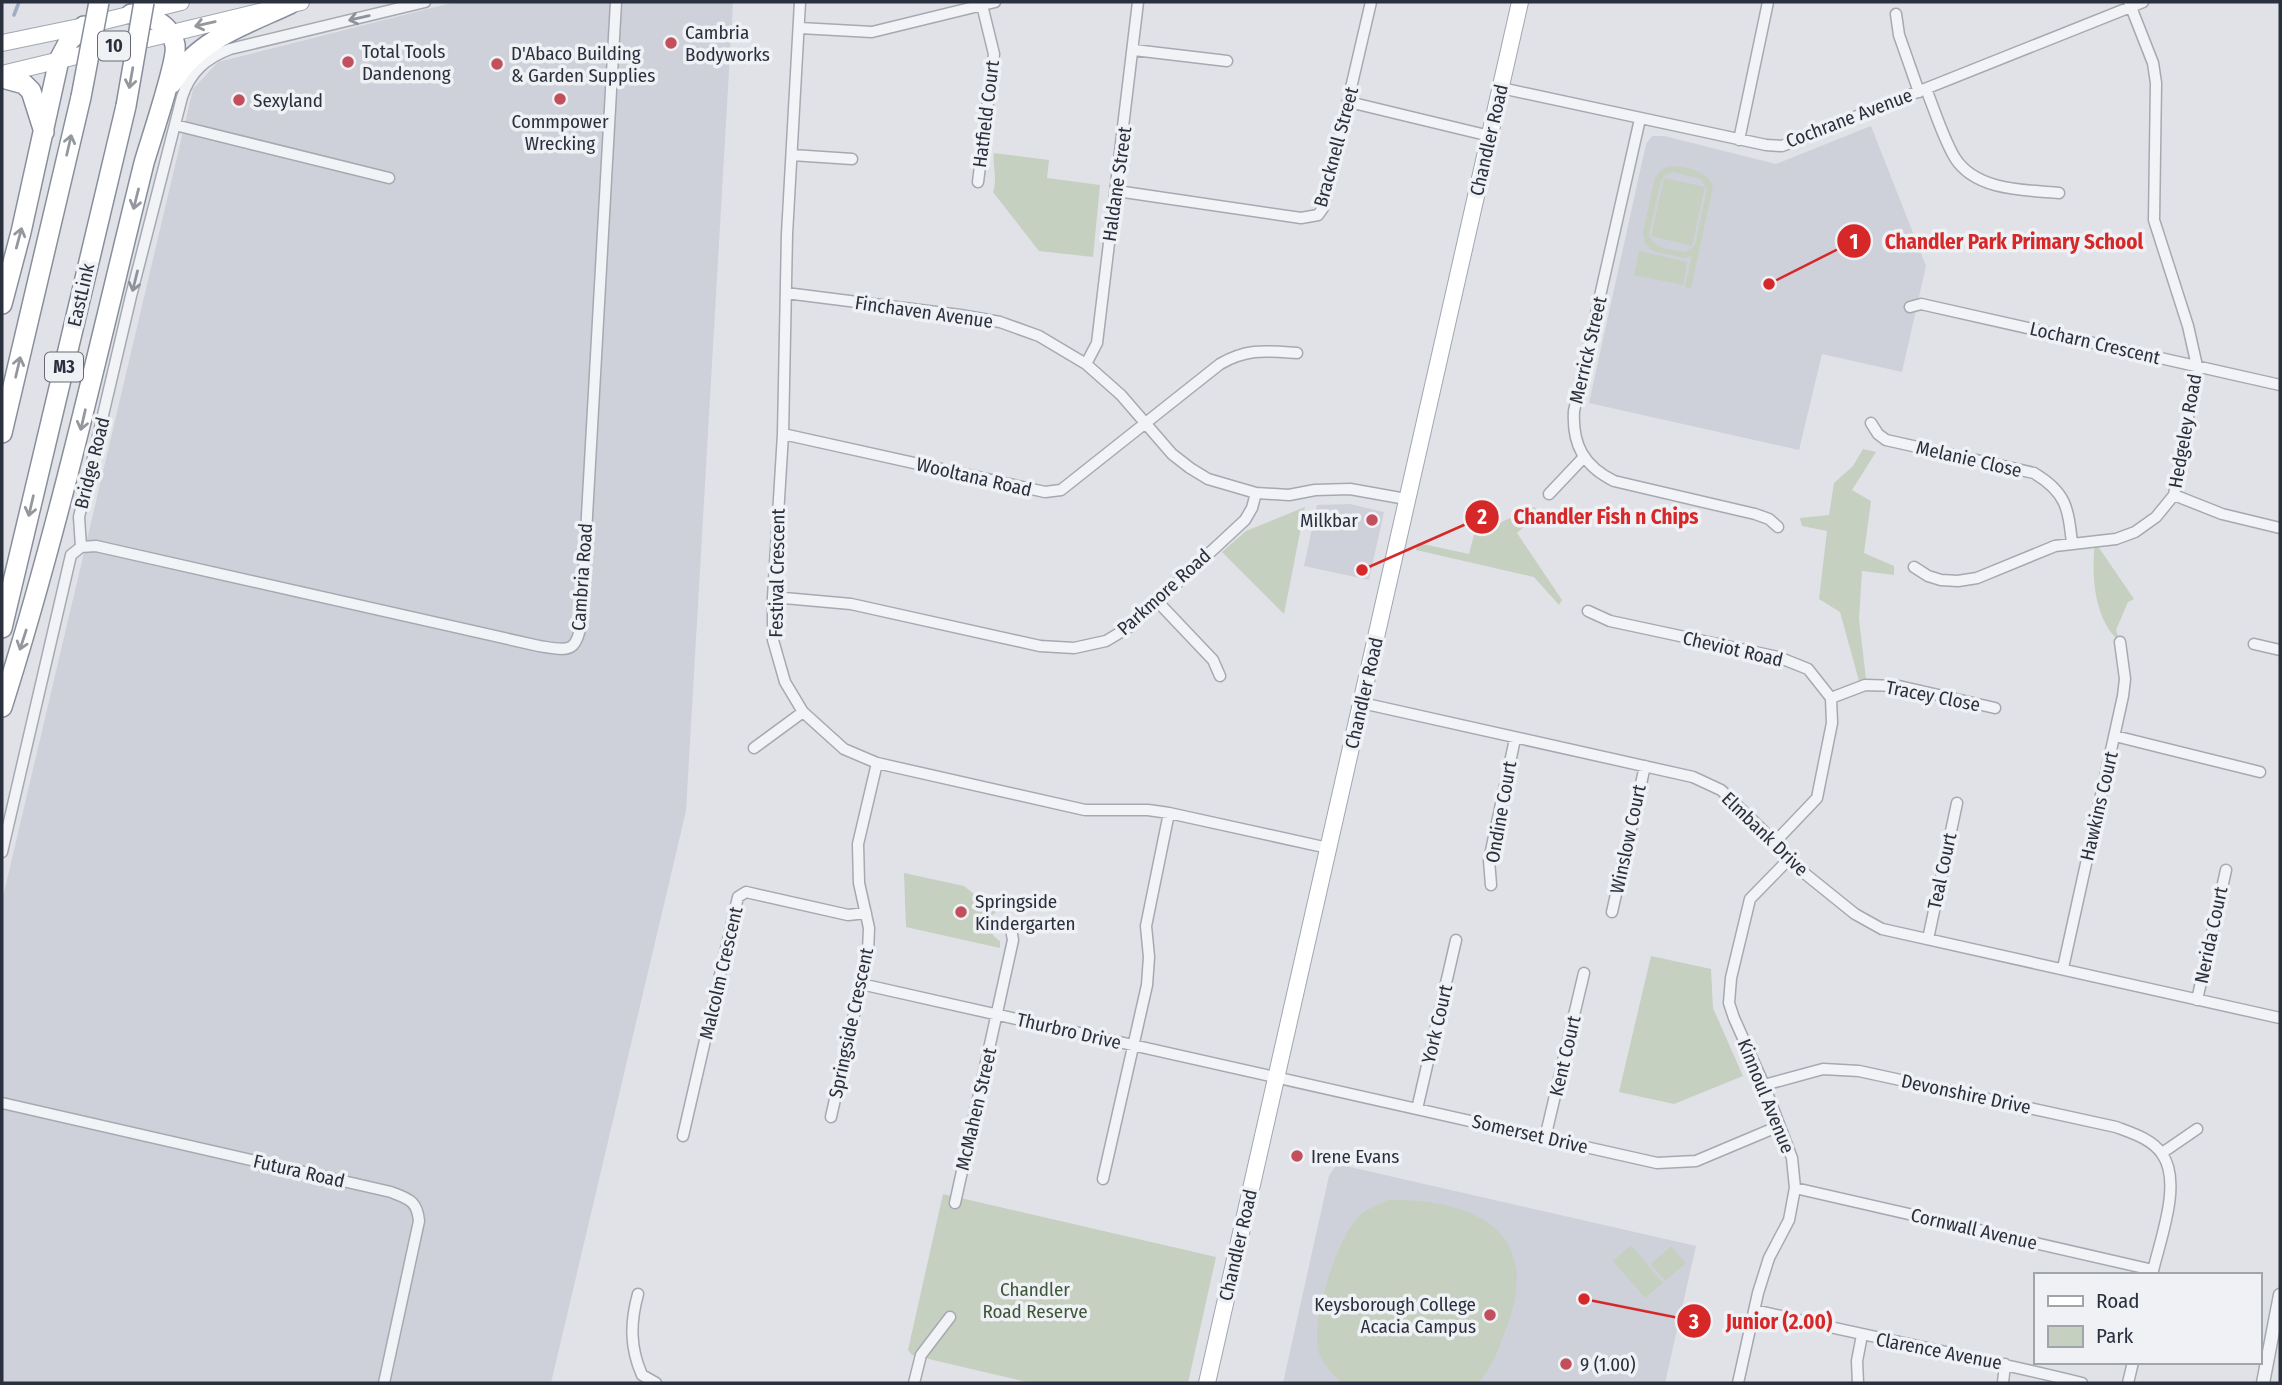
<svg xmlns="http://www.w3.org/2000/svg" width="2282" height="1385" viewBox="0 0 2282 1385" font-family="'Fira Sans Condensed',sans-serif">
<rect width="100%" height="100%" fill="#e0e2e7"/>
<path fill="#ced1d9" d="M455 2H733L686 811 551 1383H2V901L193 89 218 62Z
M1871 126 1926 266 1902 372 1822 354 1799 450 1589 403 1646 144 1652 136H1664L1776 164Z
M1350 504 1384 512 1369 580 1304 566 1317 505Z
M1337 1164 1696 1246 1665 1383H1283L1329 1176Z"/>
<path fill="#c5d0c1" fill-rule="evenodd" d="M994 153 1049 160 1047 178 1100 185 1093 257 1039 251 993 192C998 178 992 167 994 153Z
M1666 167C1682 165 1707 170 1713 186L1691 289 1685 287 1692 256 1684 258 1658 252 1651 250 1645 243 1643 233 1655 178 1659 172ZM1673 172 1701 179 1707 189 1695 245 1685 252C1671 250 1653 249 1649 234L1661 181 1665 175Z
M1664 178 1705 187 1692 246 1651 236Z
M1639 251 1687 262 1683 285 1634 275Z
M1863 449 1876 452 1852 490 1871 501 1864 553 1894 566V575L1862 571 1859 619 1866 679 1859 681 1840 612 1819 599 1827 531 1802 526 1800 518 1829 515 1834 483 1853 466Z
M1305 507 1284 614 1222 552 1246 531Z
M1534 507 1540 512 1517 533 1562 600 1559 605 1534 577 1416 550 1418 543 1469 554 1475 531 1486 529Z
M2095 542 2134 599 2128 602 2116 630 2120 642C2094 619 2091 576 2095 542Z
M904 873 964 886 996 912 991 916C989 927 990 935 1000 941V948L906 927Z
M1651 956 1711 969 1713 1008 1743 1076 1674 1104 1619 1092Z
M943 1194 1216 1257 1188 1383H1031L912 1355 908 1350Z
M1388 1200C1471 1198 1544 1230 1507 1326 1500 1345 1492 1369 1478 1383H1342C1334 1375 1323 1365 1319 1353 1309 1323 1337 1239 1359 1216 1366 1209 1379 1205 1388 1200Z
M1631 1245 1663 1283 1645 1298 1613 1261Z
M1671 1246 1686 1263 1665 1281 1651 1264Z"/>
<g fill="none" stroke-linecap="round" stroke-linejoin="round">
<path stroke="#9eafc4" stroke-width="3.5" d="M14 15 19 2"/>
<defs>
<path id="minor" d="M800 2 787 234 783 434 773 597V640L785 682 803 712 844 749 877 763 1085 810H1148L1169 813 1328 848
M1896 14 1899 35 1919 92
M800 28 872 32 995 2
M1134 50 1227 61
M1501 88 1766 145 1782 146 2143 2
M1926 89C1935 111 1943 138 1955 158 1976 191 2025 190 2059 193
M1349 102 1490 136
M1640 119 1574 411C1572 445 1584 466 1614 481L1755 514 1769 519 1778 527
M175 125 389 178
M1739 140 1768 2
M792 155 852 159
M978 182 994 54 982 5
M1117 191 1301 218 1318 215 1323 208 1371 2
M786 293 960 315 1000 322 1039 336 1086 364 1121 395 1172 454 1190 468 1208 479 1256 493
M1910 307 1921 304 2280 385
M1086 364 1097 343 1138 2
M1871 423 1878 434 1886 440 2034 473C2066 492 2068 507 2072 543
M783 434 1045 492 1061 490 1220 364C1248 348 1266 351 1297 353
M1549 494 1584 457
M2174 495 2222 514 2280 528
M81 547 96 546 539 646C566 650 577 655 581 622L616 2
M81 547 79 517 131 296 182 97C190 72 206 58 230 49L425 2
M1914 567 1928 576 1941 580 1958 581 1977 578 2055 546 2116 539 2135 532 2156 517 2174 495 2197 366 2188 326 2154 220 2156 83 2153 63 2129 2
M773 597 851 604 1040 646 1074 648 1106 641 1131 626 1245 520 1252 508 1256 493 1289 495 1315 490 1350 489 1406 499
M1157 601 1213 660 1220 676
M1588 611 1610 621 1778 657 1808 669 1831 698 1832 723 1817 798 1775 842
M2254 644 2280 650
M1831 698 1865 685 1899 686 1995 708
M1362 703 1693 777 1721 790 1775 842 1788 860 1855 914 1882 929 2280 1018
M2115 736 2260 772
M754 748 803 712
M2 852 71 555 81 547
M1491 885 1489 860 1515 739
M1612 912 1645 766
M1928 939 1957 803
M2063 968 2123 696 2125 679 2120 642
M861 984 1657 1163 1696 1161 1779 1126
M2197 1000 2226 870
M1764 1085 1823 1069 1859 1071 2116 1127C2132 1133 2152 1139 2162 1154 2183 1183 2159 1242 2152 1275
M2 1103 391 1192C408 1199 417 1200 419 1221L384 1383
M1417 1109 1456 940
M831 1117 868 952 869 928 859 883 858 844 877 763
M683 1136 738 897 746 892 848 915 866 913
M1545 1138 1584 973
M2162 1153 2197 1129
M1103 1179 1147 985 1149 957 1146 926 1169 813
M1795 1188 2153 1270
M955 1203 1013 940 1010 924
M638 1294C630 1323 630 1348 642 1375L656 1383
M1755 1310C1864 1336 1974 1356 2082 1383
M914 1383 921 1355 950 1317
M1738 1383 1758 1293 1769 1258 1789 1220 1795 1188 1792 1158 1764 1085 1734 1018 1729 1003 1731 978 1750 899 1788 860
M1858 1383 1857 1361 1862 1335
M2003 1383 2005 1364
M2128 1383 2133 1362"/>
<path id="tertiary" d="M2263 1383 2280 1295"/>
<path id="primary" d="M2 43 84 26 181 2
M2 74 301 2
M1207 1383 1520 2"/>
<path id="motorway" d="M2 78 24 84 31 91 44 132
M172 83C196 40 247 24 290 4
M2 304 21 232 59 60 69 41 84 26
M2 433 81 97
M2 628 126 106
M2 707C59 528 99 345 144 163 150 142 178 60 175 45 171 25 150 14 131 14"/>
</defs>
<use href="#minor" stroke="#a6a9b1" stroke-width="13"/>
<use href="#tertiary" stroke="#a6a9b1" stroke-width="15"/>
<use href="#primary" stroke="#a0a6b2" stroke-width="18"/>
<use href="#motorway" stroke="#888f9c" stroke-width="22"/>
<use href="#minor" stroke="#f2f3f6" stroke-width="10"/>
<use href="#tertiary" stroke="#f2f3f6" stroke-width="12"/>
<use href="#primary" stroke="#fff" stroke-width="16"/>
<use href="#motorway" stroke="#fff" stroke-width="19"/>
<defs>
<path id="motorway-bridge" d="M81 97 99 2
M126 106 144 2"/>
</defs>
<use href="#motorway-bridge" stroke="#888f9c" stroke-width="22" stroke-linecap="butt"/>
<use href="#motorway-bridge" stroke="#fff" stroke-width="19"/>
</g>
<defs><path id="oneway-shaft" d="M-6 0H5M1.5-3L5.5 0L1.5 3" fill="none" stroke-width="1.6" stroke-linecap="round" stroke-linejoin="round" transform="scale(1.75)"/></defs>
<g stroke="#8e929a">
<use href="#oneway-shaft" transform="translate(359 18) rotate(167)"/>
<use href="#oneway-shaft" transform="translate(135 281) rotate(104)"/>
</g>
<g stroke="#94989e">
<use href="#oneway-shaft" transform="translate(205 24) rotate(167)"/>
<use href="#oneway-shaft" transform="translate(131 78) rotate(100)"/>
<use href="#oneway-shaft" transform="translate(69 145) rotate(-77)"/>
<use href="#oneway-shaft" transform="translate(136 199) rotate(104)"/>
<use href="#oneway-shaft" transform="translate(19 238) rotate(-75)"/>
<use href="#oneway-shaft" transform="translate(18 367) rotate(-77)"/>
<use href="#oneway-shaft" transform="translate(83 420) rotate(103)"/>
<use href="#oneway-shaft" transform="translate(31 506) rotate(103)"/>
<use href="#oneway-shaft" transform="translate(23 640) rotate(108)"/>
</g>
<g fill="#c14f5c" stroke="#eff1f5" stroke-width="2.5">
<circle cx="671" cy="43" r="7"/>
<circle cx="348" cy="62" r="7"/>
<circle cx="497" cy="64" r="7"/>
<circle cx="560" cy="99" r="7"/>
<circle cx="239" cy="100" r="7"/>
<circle cx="1372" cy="520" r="7"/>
<circle cx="961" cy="912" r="7"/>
<circle cx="1297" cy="1156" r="7"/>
<circle cx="1490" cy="1315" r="7"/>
<circle cx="1566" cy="1364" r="7"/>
</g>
<g text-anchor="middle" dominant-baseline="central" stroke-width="7" stroke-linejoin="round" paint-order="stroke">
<g fill="#eff1f5" stroke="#656a74" stroke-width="2">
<rect x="98" y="31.5" width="32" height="29" rx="5"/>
<rect x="45" y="352.5" width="38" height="29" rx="5"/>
</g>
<g font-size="18" font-weight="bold" fill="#2a303d">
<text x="114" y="46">10</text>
<text x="64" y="367">M3</text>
</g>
<g font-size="19" fill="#2a303d" stroke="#eff1f5" text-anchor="start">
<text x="685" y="32">Cambria<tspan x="685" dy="22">Bodyworks</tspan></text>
<text x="362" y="51">Total Tools<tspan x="362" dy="22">Dandenong</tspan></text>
<text x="511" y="53">D'Abaco Building<tspan x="511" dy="22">&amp; Garden Supplies</tspan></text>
<text x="253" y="100">Sexyland</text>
<text x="560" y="121" text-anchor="middle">Commpower<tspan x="560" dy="22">Wrecking</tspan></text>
<text x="1358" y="520" text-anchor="end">Milkbar</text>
<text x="975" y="901">Springside<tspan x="975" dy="22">Kindergarten</tspan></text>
<text x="1311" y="1156">Irene Evans</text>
<text x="1476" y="1304" text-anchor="end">Keysborough College<tspan x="1476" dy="22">Acacia Campus</tspan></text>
<text x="1580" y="1364">9 (1.00)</text>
</g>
<g font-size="19" fill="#2a303d" stroke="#eff1f5">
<text transform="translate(986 114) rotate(-83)">Hatfield Court</text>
<text transform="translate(1849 118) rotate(-21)">Cochrane Avenue</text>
<text transform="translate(1489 140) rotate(-77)">Chandler Road</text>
<text transform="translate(1336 147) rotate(-75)">Bracknell Street</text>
<text transform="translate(1117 184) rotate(-82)">Haldane Street</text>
<text transform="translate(81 295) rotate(-77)">EastLink</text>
<text transform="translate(924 312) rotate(8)">Finchaven Avenue</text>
<text transform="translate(2095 343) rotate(13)">Locharn Crescent</text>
<text transform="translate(1588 350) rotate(-77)">Merrick Street</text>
<text transform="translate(2185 431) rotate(-80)">Hedgeley Road</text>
<text transform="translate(1969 459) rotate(13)">Melanie Close</text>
<text transform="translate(92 463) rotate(-76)">Bridge Road</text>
<text transform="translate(974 477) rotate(13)">Wooltana Road</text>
<text transform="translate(777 573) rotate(-89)">Festival Crescent</text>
<text transform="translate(582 577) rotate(-86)">Cambria Road</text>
<text transform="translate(1164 592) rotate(-42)">Parkmore Road</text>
<text transform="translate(1733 649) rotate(13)">Cheviot Road</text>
<text transform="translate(1364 693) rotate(-77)">Chandler Road</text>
<text transform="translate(1933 696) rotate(11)">Tracey Close</text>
<text transform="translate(2099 806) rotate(-77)">Hawkins Court</text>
<text transform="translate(1501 812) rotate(-80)">Ondine Court</text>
<text transform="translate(1765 834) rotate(44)">Elmbank Drive</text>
<text transform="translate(1628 839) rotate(-78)">Winslow Court</text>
<text transform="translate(1942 871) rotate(-78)">Teal Court</text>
<text transform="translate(2211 935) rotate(-78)">Nerida Court</text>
<text transform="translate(721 973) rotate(-77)">Malcolm Crescent</text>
<text transform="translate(851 1023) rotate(-78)">Springside Crescent</text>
<text transform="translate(1437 1024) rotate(-77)">York Court</text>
<text transform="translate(1069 1031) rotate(13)">Thurbro Drive</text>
<text transform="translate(1565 1056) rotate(-77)">Kent Court</text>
<text transform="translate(1966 1094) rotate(12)">Devonshire Drive</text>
<text transform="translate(1766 1096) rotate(68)">Kinnoul Avenue</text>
<text transform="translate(976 1109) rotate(-77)">McMahen Street</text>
<text transform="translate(1530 1134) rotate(13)">Somerset Drive</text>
<text transform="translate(299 1171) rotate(13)">Futura Road</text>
<text transform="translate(1974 1229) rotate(13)">Cornwall Avenue</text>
<text transform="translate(1238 1245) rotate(-77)">Chandler Road</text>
<text transform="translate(1939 1351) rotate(11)">Clarence Avenue</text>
</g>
<g font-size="19" fill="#3d5738" stroke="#eff1f5">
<text x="1035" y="1289">Chandler<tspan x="1035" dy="22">Road Reserve</tspan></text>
</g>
</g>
<path fill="none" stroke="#d62828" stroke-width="2.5" d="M1769 284L1854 241M1362 570L1482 517M1584 1299L1694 1321"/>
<g fill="#d62828" stroke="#eff1f5" stroke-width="2.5">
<circle cx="1769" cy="284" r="7"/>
<circle cx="1362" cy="570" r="7"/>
<circle cx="1584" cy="1299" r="7"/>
<circle cx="1854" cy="241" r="18"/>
<circle cx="1482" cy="517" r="18"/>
<circle cx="1694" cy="1321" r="18"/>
</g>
<g font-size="21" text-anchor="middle" font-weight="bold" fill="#fff">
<text x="1854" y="249">1</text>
<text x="1482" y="524">2</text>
<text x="1694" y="1329">3</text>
</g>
<g font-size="21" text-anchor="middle" font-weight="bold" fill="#d62828" stroke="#eff1f5" stroke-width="7" stroke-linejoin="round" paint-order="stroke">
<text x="2014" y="249">Chandler Park Primary School</text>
<text x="1606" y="524">Chandler Fish n Chips</text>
<text x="1779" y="1329">Junior (2.00)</text>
</g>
<rect width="2282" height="1385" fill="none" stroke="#2a303d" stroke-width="7"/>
<rect x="2034" y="1273" width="228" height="91" fill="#eff1f5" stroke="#a0a4ab" stroke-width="2"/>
<rect x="2048" y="1296" width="35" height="10" fill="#ffffff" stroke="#a0a4ab" stroke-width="2"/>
<text x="2096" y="1308" font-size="21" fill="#2a303d">Road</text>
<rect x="2048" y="1326" width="35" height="21" fill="#c5d0c1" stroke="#a0a4ab" stroke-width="2"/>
<text x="2096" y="1343" font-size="21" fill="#2a303d">Park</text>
</svg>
